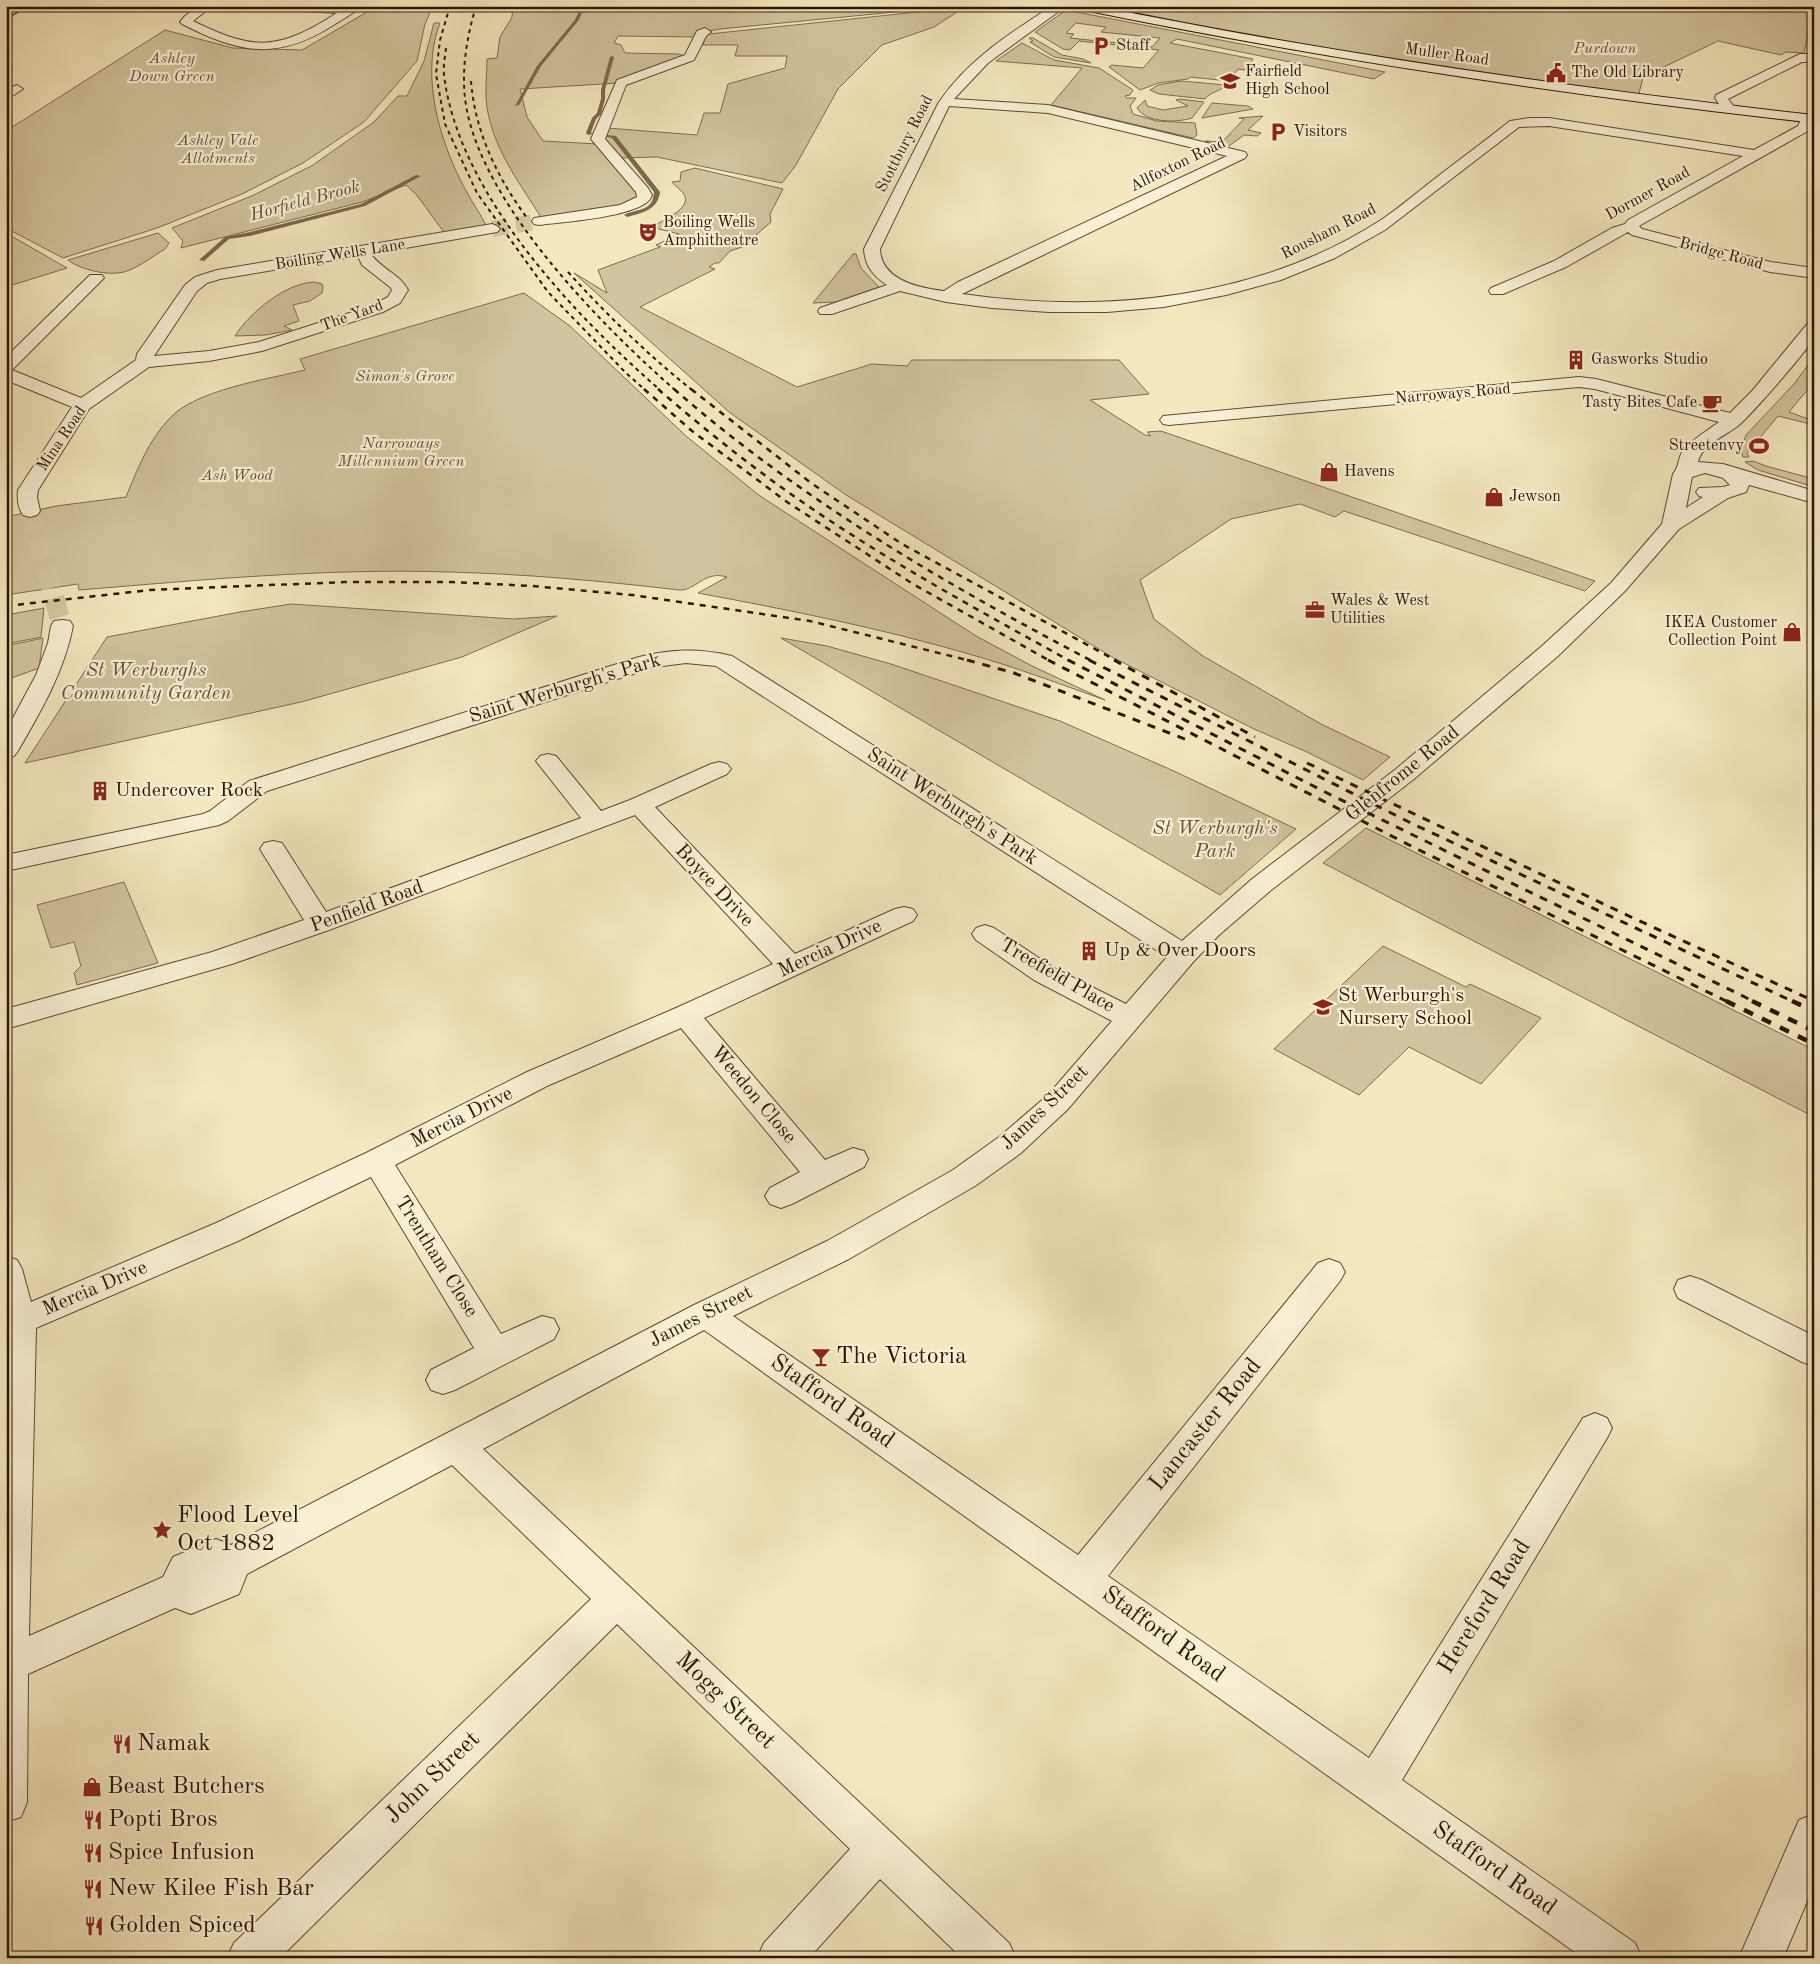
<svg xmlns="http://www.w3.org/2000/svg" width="1820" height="1964" viewBox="0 0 1820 1964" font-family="'Old Standard TT',serif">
<rect width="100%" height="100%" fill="#f4e8be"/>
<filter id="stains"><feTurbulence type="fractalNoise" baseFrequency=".004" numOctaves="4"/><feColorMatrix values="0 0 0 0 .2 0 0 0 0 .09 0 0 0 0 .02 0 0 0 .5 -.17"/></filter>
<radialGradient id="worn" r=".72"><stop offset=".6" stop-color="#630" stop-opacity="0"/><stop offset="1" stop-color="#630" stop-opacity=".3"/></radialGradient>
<path fill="#d2c49e" stroke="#7f6c50" d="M373 6H433L425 24 417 61 364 122 303 163 242 194 157 228 63 258 6 228V131L165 30 233 48 302 50 367 12Z
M513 6H579L577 7 576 12H586L599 6H957L720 29 703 32 696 37 618 36 614 43 621 45 625 53 678 54 685 56 619 83 520 89 527 117 543 141 598 144 638 195 637 199 625 205 542 219C521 185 496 153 488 113 484 96 487 76 487 59L497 58 500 37 512 17Z
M1103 6H1814V32L1808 33 1804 53 1786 52 1781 55 1718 41 1643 77 1638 98 1324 51Z
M965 7 934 27 882 45 838 89 796 165 782 183 657 157 619 158 602 139 607 128 697 135 704 113H720L728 84 785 68 787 56H735L738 45H703L705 37 709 34Z
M1066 10 1385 72 1374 79 1177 39 1170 43 1253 59 1245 70 1238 69 1229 81 1190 77 1188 79 1158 83 1140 90 1109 67 1112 65 1143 68 1159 50 1127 46 1131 42H1133L1131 45 1152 47 1160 38 1101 32 1106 27 1076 23 1066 33 1074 34 1070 38 1118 43 1116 45 1079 41 1070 50 1063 49 1035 32Z
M434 23H440C422 70 436 127 456 171 465 191 477 209 488 228L446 235 416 194 406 185 362 202 181 248 183 241 172 228 254 195 313 165 374 122 398 96H407L424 61Z
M1029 38H1033L1062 55 1083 59 1091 63 1054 57 1030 42 1033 41Z
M1022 43 1054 60 1099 68 1133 90 1130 95 1125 96 1127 98H1136L1130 106 1133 114 1157 121 1195 123 1197 135 1193 138 1051 105 1082 68 996 61Z
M1181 81 1226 85C1220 92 1211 91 1205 99L1159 94 1150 90 1158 85Z
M1180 99 1204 102 1192 118C1177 123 1146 123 1137 108L1145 100 1147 106 1163 110 1188 106 1176 100Z
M1212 103 1248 106 1253 109 1202 118Z
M1263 116 1248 130 1261 133 1257 136 1244 135 1229 146 1205 141 1222 142 1244 119 1239 118Z
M695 168 783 189 770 214 771 222 742 247 730 251 719 263H715L709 267 715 269 640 307 797 387 872 364 907 366 912 360H1119L1149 394 1090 400 1145 435 1151 436 1147 432 1161 431 1595 581 1585 591 1344 511 1335 517 1300 504 1231 519 1140 580 1154 619 1203 656 1321 724 1390 757 1363 780 1307 752 1254 729 1112 657 846 495 729 412 574 273 607 293 598 270 660 247 656 245 679 234 651 227C660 222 695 208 683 193 680 189 675 186 672 182L680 181 681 172Z
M6 233 67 268 6 287Z
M158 233 169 243 165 249C153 256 138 268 124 272 108 276 81 270 68 260Z
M853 254H856L861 268 879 287 836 302 813 303Z
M314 282 322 284 323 287 322 293 310 301 293 305 299 321 284 326 292 330 266 335 235 336C250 312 286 283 314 282Z
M524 293 570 326 686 436 760 496 976 636 1032 666 1105 700C1060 684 1015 667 969 654 880 628 789 610 698 593L727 577C704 570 696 591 679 590 602 581 526 574 449 572 325 568 202 580 79 590L78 584 6 595V517L56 506 126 497C138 468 148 441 170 418 195 390 269 379 305 370L300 359Z
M1814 357V383L1811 387 1814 389 1809 388 1789 412 1814 421V425L1778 416 1747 453 1749 457H1743L1741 451 1746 435 1794 384Z
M1753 461 1766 466 1814 479V487L1758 470 1745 462Z
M291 604 513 619 557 616 462 657 301 702 25 763 107 637 240 612Z
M44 608 41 637 6 644V615Z
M43 638 39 668 6 680V646Z
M781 638 827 646 891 664 1060 721 1176 772 1296 829 1220 895Z
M1366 828 1814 1050V1117L1323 863Z
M124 882 158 963 77 985 74 973 81 966 74 942 51 948 37 905Z
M1383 946 1466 987 1470 984 1541 1018 1481 1084 1409 1047 1359 1095 1274 1049Z"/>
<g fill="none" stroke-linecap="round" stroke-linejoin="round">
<path fill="#7b684c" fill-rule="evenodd" d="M579 12 582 13 578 21 541 66 519 105 515 106 537 66 574 21Z
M612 56 614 57 605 90V99L601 114 596 119 591 132 592 134 588 135 586 133 592 118 597 113 601 99V90L610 57Z
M607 135 616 136 660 192C658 210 642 213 627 217L624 215C638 208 653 212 654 192L612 138 607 137Z
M416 175 421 176 365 206 250 236 229 239 204 261 199 260 225 237 250 232 361 204Z"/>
<path stroke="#d6c8a2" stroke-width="16" stroke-dasharray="16 8" stroke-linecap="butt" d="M492 229 539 221"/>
<path stroke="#d6c8a2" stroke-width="20" stroke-dasharray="20 10" stroke-linecap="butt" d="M30 511 62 626"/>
<defs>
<path id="minor" d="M198 6H212L193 21C255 52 279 50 337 13L270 9 264 6H361C353 14 341 20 332 26 276 61 239 53 182 24L180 22 185 16Z
M1052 6H1066L988 63 954 99 1048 105 1245 152 1247 155 1245 158 962 294C1104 314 1257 300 1381 220 1396 210 1409 199 1423 188 1452 165 1481 144 1510 121L1529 118H1549L1754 150 1798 126 1803 115H1813L1814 120 1808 131 1639 226 1642 229 1771 262 1814 268V278L1770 272 1632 235 1628 232 1566 267 1503 294H1491L1489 291 1491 288 1554 261 1612 228 1625 224 1628 220 1743 156 1549 126 1519 127 1385 230 1335 258 1281 280 1226 295 1164 307 1107 312H1049L992 308 946 302 900 291 832 314H820L818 311 820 308 887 285C873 276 865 266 864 249L939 102C968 60 1010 33 1052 6ZM949 106 1048 113 1227 156 958 282 944 291C918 288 881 280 880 249Z
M705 28 711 32 706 36 694 60 626 85 605 139 648 188 652 195C647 217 560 222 539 225L534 224 532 221 534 218 620 205 637 197 636 192 591 139 617 80 685 55 697 31Z
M1800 54H1814V62H1802L1728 99 1736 109 1734 112H1724L1715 98 1716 95Z
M17 85 23 89 6 100V90Z
M492 224 497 226 500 229 497 232 371 254C381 269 400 274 408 290L400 303 383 312 262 351 209 361 149 367 89 409 38 490 37 497 40 511 37 515 30 517 23 515C18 508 17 499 18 490L72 407 6 380V357L90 275H102L104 278 12 370 81 398 136 360 137 354 185 285 195 277 217 270ZM358 256 362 265 390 287 392 290 388 297 371 306 259 342 209 351 154 356 197 291 207 283 220 279Z
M1814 322C1814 327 1815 333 1814 337 1811 347 1750 416 1739 425 1727 435 1701 445 1698 462L1723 464 1814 491V503L1749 485 1746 492 1728 498 1679 529 1625 591 1558 656 1414 779 1270 891 1219 935 1194 961 1068 1109 1021 1153 975 1186 849 1259 733 1316 1078 1555 1318 1263 1329 1259 1340 1263 1345 1272 1340 1281 1108 1576 1369 1758 1583 1418 1595 1413 1607 1418 1612 1428 1607 1438 1402 1780 1635 1943 1642 1958H1583L704 1330 483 1449 1009 1943 1016 1958H962L880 1879 809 1958H757L764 1943 850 1849 617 1624 280 1958H227L234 1943 591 1599 452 1465 247 1574 239 1594 191 1614 175 1608 28 1674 27 1802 21 1817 6 1822V1256L17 1260 22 1269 31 1302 216 1223 366 1153 527 1072 676 1008 773 964 635 815 329 930 232 964 6 1029V1009L212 952 304 920 260 849 264 843 273 841 282 843 326 912 581 818 536 761 540 756 548 754 556 756 601 811 630 800 711 764 719 762 727 764 731 769 727 774 655 807 795 954 895 909 904 907 913 909 917 915 913 921 704 1018 825 1160 853 1148 864 1151 868 1159 864 1167 792 1204 781 1208 770 1204 765 1196 770 1188 800 1172 681 1028 547 1086 395 1165 501 1334 542 1316 554 1319 559 1329 554 1339 455 1390 443 1394 431 1390 426 1380 431 1370 474 1348 371 1177 238 1241 36 1328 29 1636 163 1577 173 1557 216 1539 231 1545 694 1305 827 1241 953 1170 999 1137 1048 1095 1112 1021 1034 980 976 940 972 934 976 928 985 925 994 928 1054 968 1126 1004 1167 957 716 666 686 663 655 667 267 791 228 821 219 825 6 871V855L203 814 210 811 249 781 639 657C672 649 699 648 732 656L1182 941 1252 879 1396 769 1542 646 1611 583 1662 524 1673 474C1679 467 1678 459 1682 452 1692 439 1707 431 1719 422L1595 389 1579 387 1169 425 1163 424 1160 420 1163 416 1579 377 1596 379 1730 413 1752 391 1808 323ZM1705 473 1723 478 1730 485 1723 487 1699 488 1696 492 1699 496 1703 497 1686 508 1692 477Z
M62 620 70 621 73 626C64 672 41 711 18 751L14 756 6 758V731L36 675 48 643 51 626 54 621Z
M1690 1276 1702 1280 1814 1336V1366L1802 1362 1678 1298 1674 1289 1678 1280Z
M1814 1814V1885L1783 1958H1739L1799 1820Z"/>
<path id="secondary" d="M14 6H29L6 18V10Z
M1073 6H1097C1334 54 1573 88 1814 115V123C1567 95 1322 59 1079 9Z"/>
</defs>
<use href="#minor" stroke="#5e4a31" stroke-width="2"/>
<use href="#secondary" stroke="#2c1502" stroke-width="2"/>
<use href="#minor" fill="#f8f0d5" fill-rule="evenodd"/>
<use href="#secondary" fill="#f8f0d5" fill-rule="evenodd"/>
<path stroke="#2c1502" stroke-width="2" stroke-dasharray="4 4" stroke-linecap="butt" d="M450 6 440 40 436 74 445 124 477 193 548 292 625 372 645 390
M476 6C466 40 460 76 467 111 487 209 601 325 675 390
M446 48C445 57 443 66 444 75 458 193 573 314 660 390
M471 81C475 132 497 177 527 218
M568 272C607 315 647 354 692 390"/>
<path stroke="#2c1502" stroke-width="2.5" stroke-dasharray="6 6" stroke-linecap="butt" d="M644 389 692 431 787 502 913 584 1050 661
M658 389C703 428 749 465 798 499 884 559 978 610 1070 661
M674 389C800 499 943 583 1092 661
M691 389 811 483 902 544 1117 661
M6 606 150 590 345 582H452L532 586 632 595 810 621 971 661"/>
<path stroke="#2c1502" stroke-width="3" stroke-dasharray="8 8" stroke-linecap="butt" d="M967 660 1014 673 1190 741
M1048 660 1417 849 1728 1002
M1068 660 1325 792 1755 1002
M1089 660 1413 824 1794 1002
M1114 660 1255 737
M1307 763 1631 917 1814 1001"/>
<path stroke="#2c1502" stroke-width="4.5" stroke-dasharray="10 10" stroke-linecap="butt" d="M1726 1001 1814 1044
M1752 1001 1814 1031
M1792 1001 1814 1011"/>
</g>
<defs>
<symbol id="parking-bare" viewBox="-9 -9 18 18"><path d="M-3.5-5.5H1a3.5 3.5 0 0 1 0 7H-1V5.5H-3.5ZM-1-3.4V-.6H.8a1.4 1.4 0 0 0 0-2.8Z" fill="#8f2418" stroke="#f8f0d5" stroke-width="2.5" paint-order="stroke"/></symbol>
<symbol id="civic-bare" viewBox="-9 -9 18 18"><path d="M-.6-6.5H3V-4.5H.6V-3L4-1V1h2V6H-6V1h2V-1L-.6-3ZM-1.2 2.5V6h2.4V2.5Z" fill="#8f2418" stroke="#f8f0d5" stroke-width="2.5" paint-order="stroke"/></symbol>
<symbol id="school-bare" viewBox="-9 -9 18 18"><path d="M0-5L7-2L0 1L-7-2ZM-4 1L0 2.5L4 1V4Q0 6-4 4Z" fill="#8f2418" stroke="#f8f0d5" stroke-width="2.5" paint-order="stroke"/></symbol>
<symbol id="theatre-bare" viewBox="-9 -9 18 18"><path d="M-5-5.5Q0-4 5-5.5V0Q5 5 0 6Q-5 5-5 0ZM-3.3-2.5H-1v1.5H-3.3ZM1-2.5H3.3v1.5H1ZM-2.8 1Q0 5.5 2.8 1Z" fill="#8f2418" stroke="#f8f0d5" stroke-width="2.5" paint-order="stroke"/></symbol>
<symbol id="building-bare" viewBox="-9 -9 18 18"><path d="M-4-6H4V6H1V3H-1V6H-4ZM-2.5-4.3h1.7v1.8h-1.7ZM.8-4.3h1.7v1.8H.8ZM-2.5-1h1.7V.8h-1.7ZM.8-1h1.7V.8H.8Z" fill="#8f2418" stroke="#f8f0d5" stroke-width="2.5" paint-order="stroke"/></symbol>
<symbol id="cafe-bare" viewBox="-9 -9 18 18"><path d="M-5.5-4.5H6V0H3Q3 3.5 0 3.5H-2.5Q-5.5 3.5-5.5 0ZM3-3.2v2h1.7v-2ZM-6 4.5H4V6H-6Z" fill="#8f2418" stroke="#f8f0d5" stroke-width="2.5" paint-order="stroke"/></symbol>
<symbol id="stadium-bare" viewBox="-9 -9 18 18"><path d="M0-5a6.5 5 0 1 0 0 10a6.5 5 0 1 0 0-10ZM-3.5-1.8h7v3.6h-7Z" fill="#8f2418" stroke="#f8f0d5" stroke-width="2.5" paint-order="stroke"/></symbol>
<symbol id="shop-bare" viewBox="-9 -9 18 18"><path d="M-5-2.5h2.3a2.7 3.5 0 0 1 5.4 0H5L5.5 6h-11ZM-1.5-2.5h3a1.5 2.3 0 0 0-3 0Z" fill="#8f2418" stroke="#f8f0d5" stroke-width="2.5" paint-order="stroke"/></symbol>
<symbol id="office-bare" viewBox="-9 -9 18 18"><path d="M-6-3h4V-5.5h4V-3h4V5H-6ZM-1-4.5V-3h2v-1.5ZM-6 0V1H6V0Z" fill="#8f2418" stroke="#f8f0d5" stroke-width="2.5" paint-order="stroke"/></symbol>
<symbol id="bar-bare" viewBox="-9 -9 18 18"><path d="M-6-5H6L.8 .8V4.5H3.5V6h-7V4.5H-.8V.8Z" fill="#8f2418" stroke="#f8f0d5" stroke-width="2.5" paint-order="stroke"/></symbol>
<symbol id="sight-bare" viewBox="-9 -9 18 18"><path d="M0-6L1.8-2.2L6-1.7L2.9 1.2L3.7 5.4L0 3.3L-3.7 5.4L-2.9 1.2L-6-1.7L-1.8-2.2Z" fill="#8f2418" stroke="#f8f0d5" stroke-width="2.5" paint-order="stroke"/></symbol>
<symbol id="restaurant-bare" viewBox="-9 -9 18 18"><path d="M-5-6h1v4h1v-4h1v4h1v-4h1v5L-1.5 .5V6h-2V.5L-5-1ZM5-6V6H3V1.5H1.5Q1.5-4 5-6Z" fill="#8f2418" stroke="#f8f0d5" stroke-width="2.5" paint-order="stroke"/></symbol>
</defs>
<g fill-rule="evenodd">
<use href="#parking-bare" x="1087" y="32" width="28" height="28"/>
<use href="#civic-bare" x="1542" y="59" width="28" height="28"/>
<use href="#school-bare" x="1216" y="67" width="28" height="28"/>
<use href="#parking-bare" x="1264" y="118" width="28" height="28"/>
<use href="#theatre-bare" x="634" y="218" width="28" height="28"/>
<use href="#building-bare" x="1562" y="346" width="28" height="28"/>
<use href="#cafe-bare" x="1698" y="389" width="28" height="28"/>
<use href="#stadium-bare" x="1745" y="432" width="28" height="28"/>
<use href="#shop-bare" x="1315" y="458" width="28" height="28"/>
<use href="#shop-bare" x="1480" y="483" width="28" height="28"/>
<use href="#office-bare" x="1301" y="596" width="28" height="28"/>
<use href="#shop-bare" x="1778" y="618" width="28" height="28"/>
<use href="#building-bare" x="86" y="777" width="28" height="28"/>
<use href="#building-bare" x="1075" y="937" width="28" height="28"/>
<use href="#school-bare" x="1309" y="993" width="28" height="28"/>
<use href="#bar-bare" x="807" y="1343" width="28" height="28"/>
<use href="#sight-bare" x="148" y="1516" width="28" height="28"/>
<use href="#restaurant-bare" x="108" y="1730" width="28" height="28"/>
<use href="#shop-bare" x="78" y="1773" width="28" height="28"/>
<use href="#restaurant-bare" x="79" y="1806" width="28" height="28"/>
<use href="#restaurant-bare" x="79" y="1839" width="28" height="28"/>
<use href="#restaurant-bare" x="79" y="1875" width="28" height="28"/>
<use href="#restaurant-bare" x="80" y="1912" width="28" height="28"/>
</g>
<g text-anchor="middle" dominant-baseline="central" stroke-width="4.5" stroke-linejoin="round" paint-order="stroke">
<g font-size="16" fill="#2c1502" stroke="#f8f0d5" text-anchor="start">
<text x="1116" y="46">Staff</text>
<text x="1245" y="72">Fairfield<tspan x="1245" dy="18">High School</tspan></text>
<text x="1571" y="73">The Old Library</text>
<text x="1293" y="132">Visitors</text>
<text x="663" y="223">Boiling Wells<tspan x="663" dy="18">Amphitheatre</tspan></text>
<text x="1591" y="360">Gasworks Studio</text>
<text x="1697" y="403" text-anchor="end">Tasty Bites Cafe</text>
<text x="1744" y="446" text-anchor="end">Streetenvy</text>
<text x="1344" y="472">Havens</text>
<text x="1509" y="497">Jewson</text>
<text x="1330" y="601">Wales &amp; West<tspan x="1330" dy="18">Utilities</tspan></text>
<text x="1777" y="623" text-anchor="end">IKEA Customer<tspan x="1777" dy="18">Collection Point</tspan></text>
</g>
<g font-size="16" font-style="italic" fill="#665239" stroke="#f8f0d5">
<text x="1605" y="49">Purdown</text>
<text x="172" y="59">Ashley<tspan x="172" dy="18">Down Green</tspan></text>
<text x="218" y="141">Ashley Vale<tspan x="218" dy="18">Allotments</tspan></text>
<text x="405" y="377">Simon's Grove</text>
<text x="401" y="444">Narroways<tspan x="401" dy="18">Millennium Green</tspan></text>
<text x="237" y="476">Ash Wood</text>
</g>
<g font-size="16" fill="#2c1502" stroke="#f8f0d5">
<text transform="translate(1447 55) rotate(8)">Muller Road</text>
<text transform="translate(905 144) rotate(-63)">Stottbury Road</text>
<text transform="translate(1178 165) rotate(-26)">Allfoxton Road</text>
<text transform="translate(1648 194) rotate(-29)">Dormer Road</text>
<text transform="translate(1329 232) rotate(-27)">Rousham Road</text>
<text transform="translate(1721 254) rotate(15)">Bridge Road</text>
<text transform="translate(340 255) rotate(-9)">Boiling Wells Lane</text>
<text transform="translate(352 316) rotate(-20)">The Yard</text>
<text transform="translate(1453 394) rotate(-5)">Narroways Road</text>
<text transform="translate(62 439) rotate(-56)">Mina Road</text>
</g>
<g font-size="18" font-style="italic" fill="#614d34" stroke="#f8f0d5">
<text transform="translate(305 201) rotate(-15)">Horfield Brook</text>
</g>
<g font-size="20" font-style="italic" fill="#665239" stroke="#f8f0d5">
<text x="146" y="671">St Werburghs<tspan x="146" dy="23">Community Garden</tspan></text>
<text x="1215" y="829">St Werburgh's<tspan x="1215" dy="23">Park</tspan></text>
</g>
<g font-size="20" fill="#2c1502" stroke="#f8f0d5">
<text transform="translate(565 689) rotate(-17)">Saint Werburgh's Park</text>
<text transform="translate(1403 774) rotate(-39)">Glenfrome Road</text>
<text transform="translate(952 807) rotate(33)">Saint Werburgh's Park</text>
<text transform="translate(714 886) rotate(47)">Boyce Drive</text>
<text transform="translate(367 907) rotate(-20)">Penfield Road</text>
<text transform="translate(830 949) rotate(-25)">Mercia Drive</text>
<text transform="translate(1057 976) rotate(30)">Treefield Place</text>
<text transform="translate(753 1095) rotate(50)">Weedon Close</text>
<text transform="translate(1045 1108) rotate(-44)">James Street</text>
<text transform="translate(462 1118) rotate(-27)">Mercia Drive</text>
<text transform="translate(436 1257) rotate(58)">Trentham Close</text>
<text transform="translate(95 1289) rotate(-23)">Mercia Drive</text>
<text transform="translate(701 1317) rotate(-27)">James Street</text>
</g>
<g font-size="20" fill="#2c1502" stroke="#f8f0d5" text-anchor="start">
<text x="115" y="791">Undercover Rock</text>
<text x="1104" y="951">Up &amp; Over Doors</text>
<text x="1338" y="996">St Werburgh's<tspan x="1338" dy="23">Nursery School</tspan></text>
</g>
<g font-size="24" fill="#2c1502" stroke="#f8f0d5" text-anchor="start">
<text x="836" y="1357">The Victoria</text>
<text x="177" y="1516">Flood Level<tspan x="177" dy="28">Oct 1882</tspan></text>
<text x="137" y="1744">Namak</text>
<text x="107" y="1787">Beast Butchers</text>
<text x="108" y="1820">Popti Bros</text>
<text x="108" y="1853">Spice Infusion</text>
<text x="108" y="1889">New Kilee Fish Bar</text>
<text x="109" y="1926">Golden Spiced</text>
</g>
<g font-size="24" fill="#2c1502" stroke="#f8f0d5">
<text transform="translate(832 1402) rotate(35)">Stafford Road</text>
<text transform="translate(1206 1425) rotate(-51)">Lancaster Road</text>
<text transform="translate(1485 1607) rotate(-58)">Hereford Road</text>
<text transform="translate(1163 1635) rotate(36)">Stafford Road</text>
<text transform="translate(725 1701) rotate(44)">Mogg Street</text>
<text transform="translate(433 1778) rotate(-44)">John Street</text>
<text transform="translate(1494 1869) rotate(35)">Stafford Road</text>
</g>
</g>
<rect width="1820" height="1964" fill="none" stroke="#f4e8be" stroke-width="25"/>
<rect x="8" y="8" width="1805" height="1949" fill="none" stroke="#2c1502" stroke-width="2.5"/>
<rect x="12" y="12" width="1795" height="1939" fill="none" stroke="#2c1502"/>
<rect width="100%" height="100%" filter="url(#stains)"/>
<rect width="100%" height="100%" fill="url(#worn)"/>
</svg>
